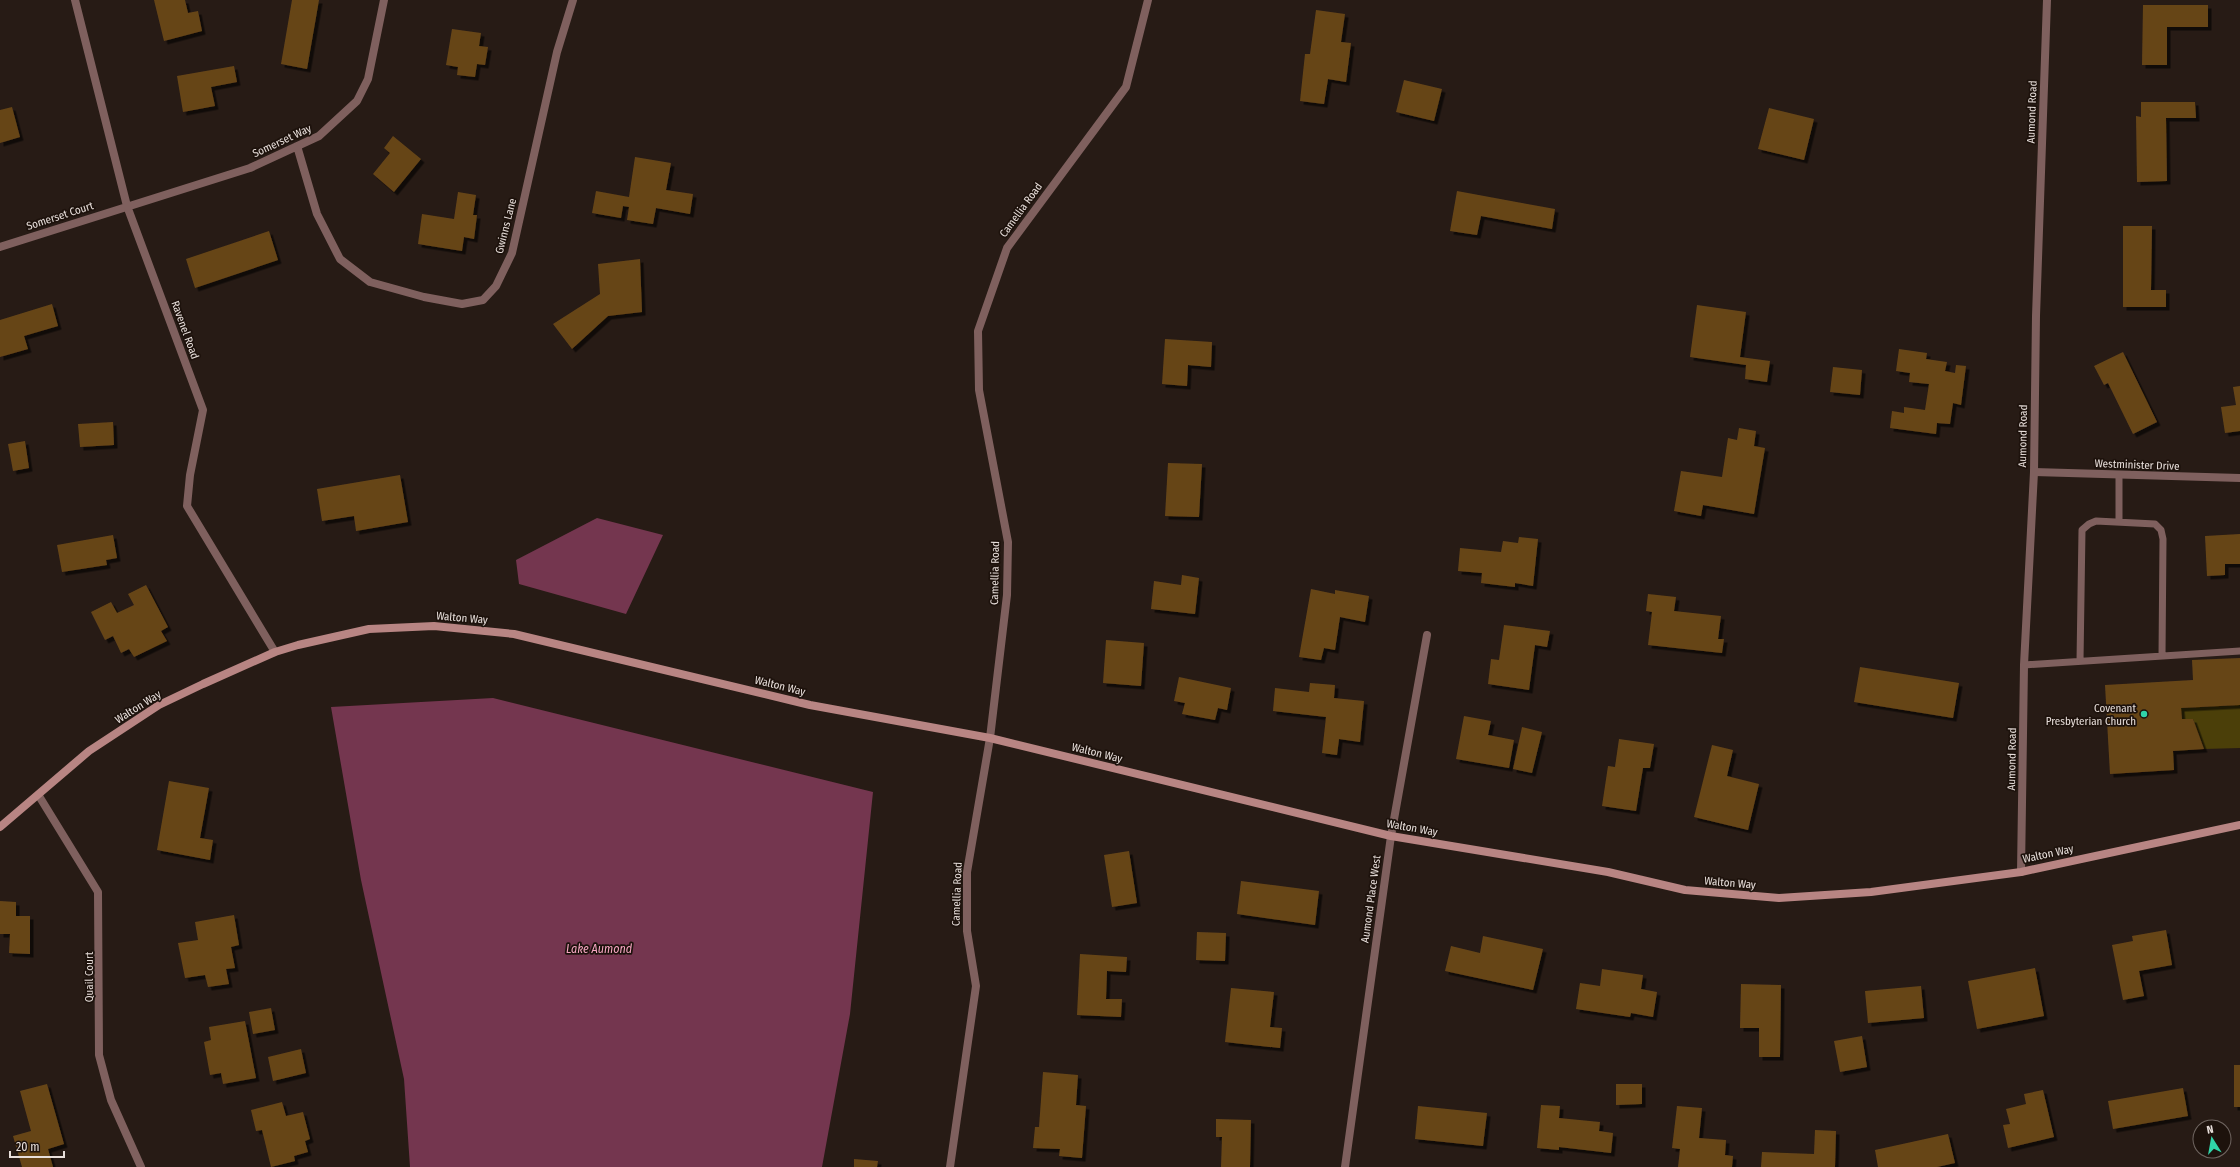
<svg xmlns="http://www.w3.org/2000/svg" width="2240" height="1167" viewBox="0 0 2240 1167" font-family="'Fira Sans Condensed',sans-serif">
<defs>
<filter id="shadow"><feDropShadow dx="3.5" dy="3.5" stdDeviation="0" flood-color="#0009"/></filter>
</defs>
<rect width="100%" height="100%" fill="#271b15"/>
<path fill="#4b3f09" d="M2240 705V748L2204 749 2193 719H2182L2181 708Z"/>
<path fill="#74364f" d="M597 518 663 535 626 614 519 584 516 560Z
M493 698 873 792 850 1014 822 1167H410L404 1079 361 880 331 707Z"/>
<path fill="#664519" filter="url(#shadow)" d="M154 0H185L188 13 198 11 202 31 164 41Z
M292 0H319L307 69 281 64Z
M2143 5H2208V27H2167V65H2142Z
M1316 10 1345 14 1341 42 1351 43 1346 82 1328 79 1324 104 1300 101 1305 54H1310Z
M452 29 481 33 479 46 488 47 485 65 477 64 475 77 457 75 458 67 446 65Z
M234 66 237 82 211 87 215 106 183 112 177 76Z
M1404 80 1442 89 1434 121 1396 112Z
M2141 102H2195L2196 118H2166L2167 181 2137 182 2136 116 2141 117Z
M12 107 20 137 0 143V110Z
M1769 108 1814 119 1804 160 1758 149Z
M393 136 421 159 394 192 373 174 390 153 384 148Z
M635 157 671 163 666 190 693 194 690 214 656 208 653 224 627 220 629 207 623 206 621 218 592 213 596 191 629 197Z
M1457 191 1555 209 1552 229 1481 216 1477 235 1450 231Z
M458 192 476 195 473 215H477L474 239 464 237 462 251 418 244 422 214 454 219Z
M2123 226H2152L2151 290H2166V307H2123Z
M269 231 278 260 195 288 186 259Z
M640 259 642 312 608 316 572 349 553 324 600 294 598 264Z
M52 304 58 326 24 336 28 349 0 357V320Z
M1697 305 1746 312 1740 357 1770 361 1767 382 1745 379 1746 365 1690 357Z
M1165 339 1212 342 1211 367 1188 365 1187 386 1162 384Z
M1899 349 1927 353 1926 359 1947 362 1945 371 1955 373 1956 365 1966 366 1961 405 1953 403 1950 424 1937 423 1936 434 1890 428 1892 411 1904 413V407L1925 410 1929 384 1909 382 1910 373 1896 371Z
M2123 352 2157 422 2133 434 2108 383 2104 385 2094 366Z
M1833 367 1862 370 1860 395 1830 392Z
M2240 386V431L2225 433 2221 407 2236 405 2233 387Z
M113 422 114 445 80 447 78 424Z
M1739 428 1756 431 1754 446 1765 448 1754 514 1703 505 1701 516 1674 511 1681 471 1722 477 1728 438 1737 440Z
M25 441 29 468 13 471 8 444Z
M1168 463 1202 464 1199 517 1165 516Z
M400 475 408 522 356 531 354 516 322 521 317 489Z
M2240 534V564H2225V575L2207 576 2205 536Z
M113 535 117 558 106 560 107 565 62 572 57 545Z
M1519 537 1538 539 1533 586 1515 583V587L1481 583 1482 573 1458 571 1460 548 1501 552 1503 541 1518 543Z
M1182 575 1199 578 1195 614 1151 609 1154 581 1181 585Z
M146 585 168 627 161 631 167 641 134 657 129 649 121 653 113 636 105 640 91 612 111 602 117 613 134 605 128 594Z
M1311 589 1335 594V590L1369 596 1365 622 1340 617 1335 650 1324 648 1321 660 1299 657Z
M1648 594 1676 597 1674 611 1721 616 1718 639H1724L1722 653 1648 645 1652 612 1646 611Z
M1504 625 1550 631 1547 647 1535 645 1529 690 1488 684 1491 659 1499 660Z
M1106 640 1144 643 1141 686 1103 683Z
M2240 658V705L2181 708 2182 719H2193L2204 749 2173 751 2174 770 2110 774 2105 685 2193 680 2192 660Z
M1860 667 1959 683 1953 718 1854 702Z
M1179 677 1231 688 1227 710 1218 708 1215 720 1182 714 1185 703 1174 701Z
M1310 683 1335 685 1334 698 1364 701 1360 742 1339 739 1337 755 1322 753 1326 717 1273 711 1275 688 1309 692Z
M1464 716 1491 721 1488 735 1514 740 1509 768 1456 759Z
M1522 727 1542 732 1532 773 1513 769Z
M1619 739 1654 744 1650 768H1643L1636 811 1602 806 1608 766 1615 767Z
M1712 745 1733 750 1727 776 1759 784 1748 830 1694 817Z
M169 781 209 788 200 838 213 840 210 860 157 850Z
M1129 851 1137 903 1112 907 1104 855Z
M1241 881 1319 891 1315 925 1237 914Z
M0 901 16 902V916H30V954L9 953 10 934H0Z
M234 915 239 945 231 947 235 968 226 969 229 984 208 987 205 975 185 978 178 943 198 940 195 922Z
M2166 930 2172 965 2139 971 2144 996 2123 1000 2112 945 2133 941 2132 936Z
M1197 932 1226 933 1225 961 1196 960Z
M1483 936 1543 949 1533 990 1445 971 1451 946 1480 953Z
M1080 954 1127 957 1126 972 1107 971 1106 999H1122L1121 1017 1077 1015Z
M2035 968 2044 1016 1977 1029 1968 981Z
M1602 969 1643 975 1641 989 1657 992 1653 1017 1631 1013 1630 1017 1576 1009 1580 983 1600 986Z
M1741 984 1781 985 1780 1057H1759V1028H1740Z
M1921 986 1924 1018 1868 1023 1865 991Z
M1231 988 1274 992 1270 1027 1282 1028 1280 1048 1225 1042Z
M271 1008 275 1030 253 1034 249 1012Z
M245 1021 256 1078 223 1084 221 1073 210 1075 204 1042 211 1040 209 1027Z
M1862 1036 1867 1067 1840 1072 1834 1041Z
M301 1049 306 1073 273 1081 268 1057Z
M2234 1065H2240V1107H2234Z
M1043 1072 1078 1075 1076 1105 1086 1106 1082 1158 1059 1156 1060 1149 1033 1148 1035 1127H1039Z
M47 1084 64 1144 48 1149 53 1167H22L13 1136 31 1131 20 1091Z
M1616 1084H1642V1104L1616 1105Z
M2183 1088 2188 1116 2113 1129 2108 1101Z
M2043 1090 2054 1137 2008 1148 2003 1125 2010 1124 2006 1109 2026 1104 2024 1094Z
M282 1102 286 1116 303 1112 310 1139 305 1141 308 1152 294 1156 295 1161 271 1167 262 1130 256 1131 251 1110Z
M1541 1105 1560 1106 1559 1118 1600 1122 1599 1131 1613 1133 1611 1153 1559 1147V1150L1537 1148Z
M1418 1106 1487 1113 1483 1146 1415 1139Z
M1677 1106 1702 1108 1699 1138 1726 1140 1725 1155 1733 1156 1732 1167H1678L1680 1149 1672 1148Z
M1216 1119 1251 1120 1250 1167H1221L1222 1137H1216Z
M1815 1130 1836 1131 1835 1167H1761L1762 1152 1814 1154Z
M1948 1134 1955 1163 1937 1167H1878L1875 1150Z
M854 1159 878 1161 877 1167H854Z"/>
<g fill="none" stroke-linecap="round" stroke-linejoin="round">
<path stroke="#7f605e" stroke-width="7" d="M2119 475V521
M2080 661 2082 530 2089 524 2096 521 2155 524 2161 530 2163 539 2162 656
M2024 665 2240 651"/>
<path stroke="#7f605e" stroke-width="8" d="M75 0 127 206 203 410 190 475 187 506 275 652
M297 146 317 214 340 259 370 282 424 297 462 304 483 300 496 286 512 253 557 52 573 0
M0 247 250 168 319 136 357 101 368 79 384 0
M2034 472 2240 478
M39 796 98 892 99 1055 111 1100 141 1167
M950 1167 976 986 967 931V872L990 738 1007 595 1008 542 979 390 978 331 1007 248 1126 87 1148 0
M1345 1167 1391 836 1427 635"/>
<path stroke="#7f605e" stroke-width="8" d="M2021 872 2024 665 2034 472 2036 316 2047 0"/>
<path stroke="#b88583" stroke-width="8" d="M0 827 89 751 159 705 203 684 275 652 298 645 369 629 434 626 514 634 810 705 990 738 1391 836 1608 872 1685 890 1779 898 1871 892 2021 872 2240 825"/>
</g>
<circle fill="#30d4a9" stroke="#1d120c" stroke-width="1.5" cx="2144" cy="714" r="4"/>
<g text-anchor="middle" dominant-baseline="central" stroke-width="3.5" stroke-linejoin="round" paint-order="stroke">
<g font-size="11" fill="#e8dfdb" stroke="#1d120c">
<text transform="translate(2032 112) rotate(-88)">Aumond Road</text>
<text transform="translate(282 141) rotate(-25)">Somerset Way</text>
<text transform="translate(1021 210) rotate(-54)">Camellia Road</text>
<text transform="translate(60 216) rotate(-18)">Somerset Court</text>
<text transform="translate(506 226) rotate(-76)">Gwinns Lane</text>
<text transform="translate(185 330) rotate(70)">Ravenel Road</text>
<text transform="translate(2023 436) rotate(-89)">Aumond Road</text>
<text transform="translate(2137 465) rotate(2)">Westminister Drive</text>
<text transform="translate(995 573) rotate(-89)">Camellia Road</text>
<text transform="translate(462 618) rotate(5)">Walton Way</text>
<text transform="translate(780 686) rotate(14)">Walton Way</text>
<text transform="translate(138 707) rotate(-32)">Walton Way</text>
<text transform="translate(1097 753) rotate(14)">Walton Way</text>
<text transform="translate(2012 759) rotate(-89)">Aumond Road</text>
<text transform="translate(1412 828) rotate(10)">Walton Way</text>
<text transform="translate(2048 854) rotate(-12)">Walton Way</text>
<text transform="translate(1730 883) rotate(5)">Walton Way</text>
<text transform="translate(957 894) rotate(-88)">Camellia Road</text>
<text transform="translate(1371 899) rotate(-82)">Aumond Place West</text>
<text transform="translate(89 977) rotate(-90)">Quail Court</text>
</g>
<g font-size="11" fill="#e8dfdb" stroke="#1d120c" text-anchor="end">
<text x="2136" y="708">Covenant<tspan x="2136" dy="13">Presbyterian Church</tspan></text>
</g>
<g font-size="12" font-style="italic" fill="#f7a8c4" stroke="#1d120c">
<text x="599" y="949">Lake Aumond</text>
</g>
</g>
<g transform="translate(2212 1139) rotate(349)"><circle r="19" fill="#1d120c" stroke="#6e645f"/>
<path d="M0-3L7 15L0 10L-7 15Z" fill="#30d4a9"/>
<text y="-6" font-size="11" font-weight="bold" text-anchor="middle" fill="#e8dfdb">N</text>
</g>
<path d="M10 1151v6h54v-6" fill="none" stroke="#e8dfdb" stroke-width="2"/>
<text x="16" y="1151" font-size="12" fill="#e8dfdb" stroke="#1d120c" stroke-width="3" paint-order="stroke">20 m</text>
</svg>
